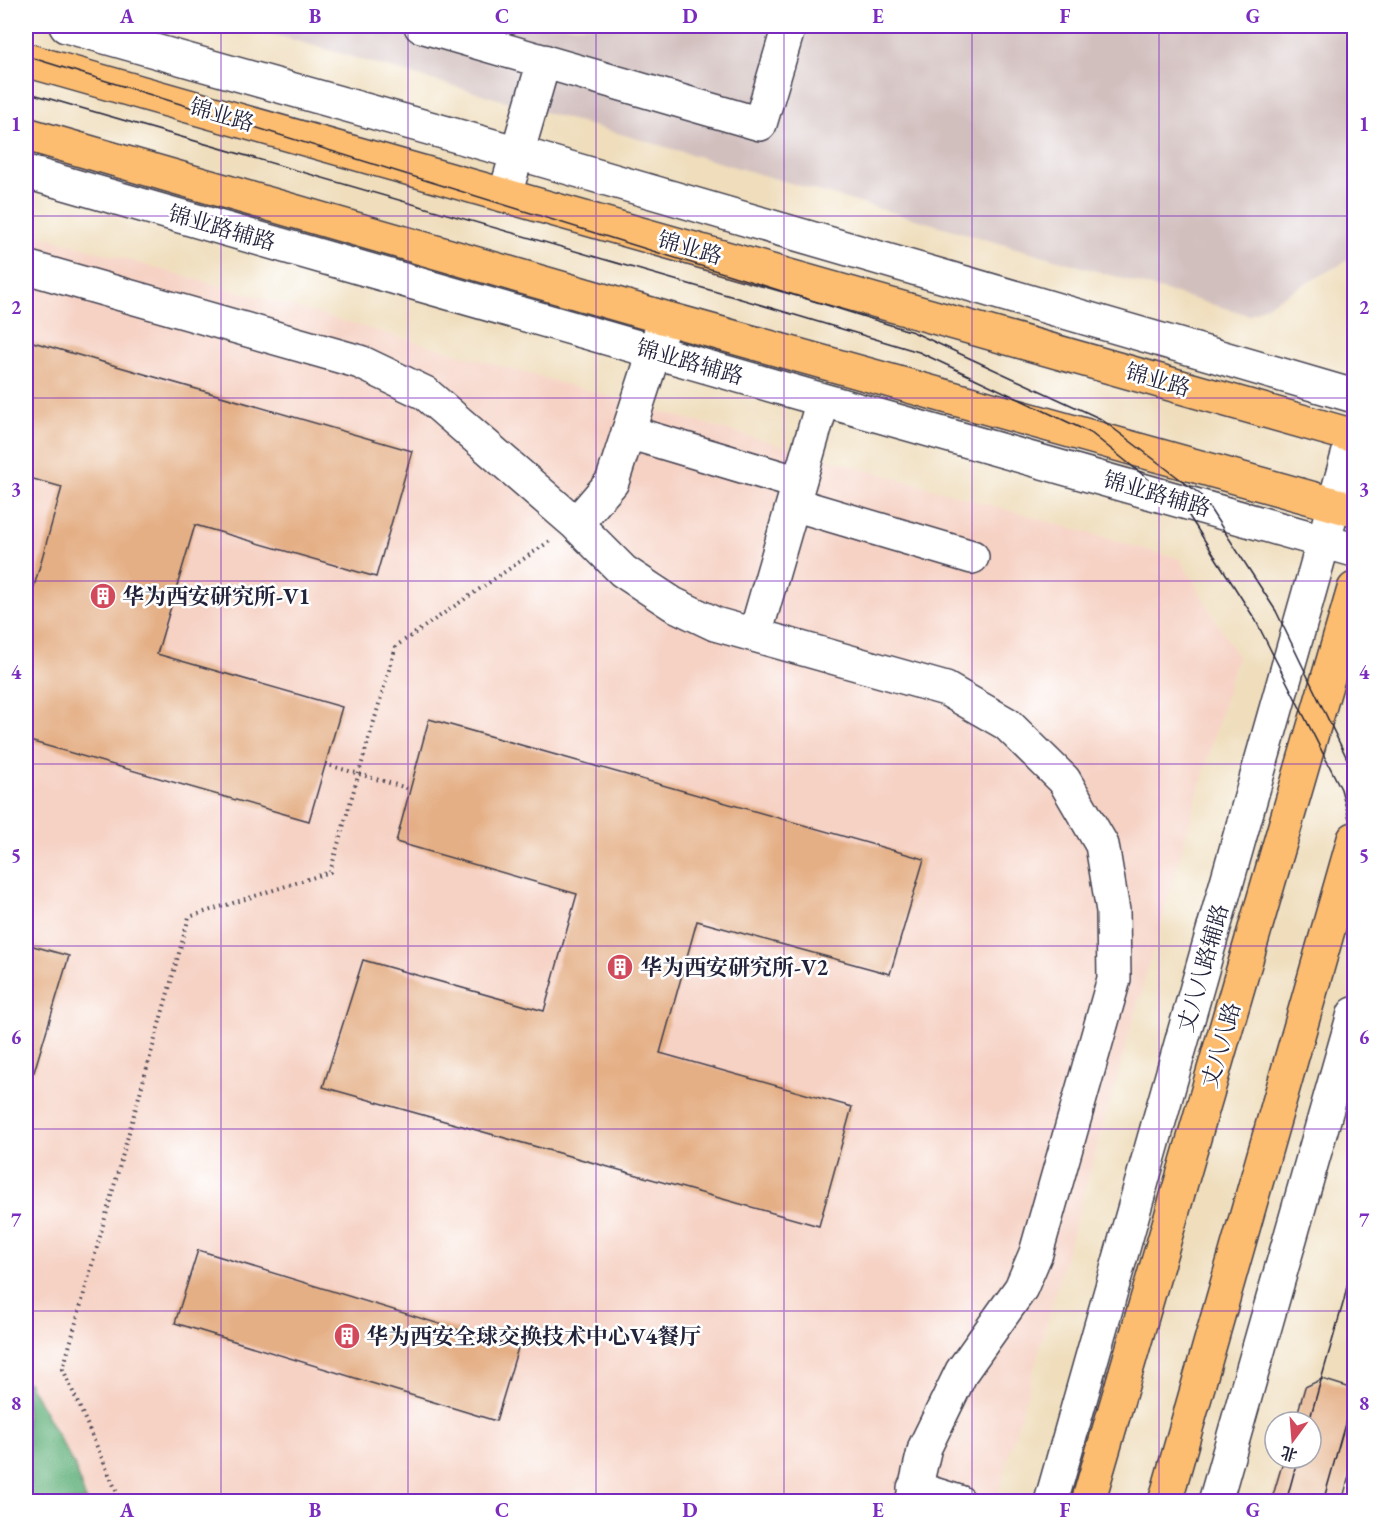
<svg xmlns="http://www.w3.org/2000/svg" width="1380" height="1527" viewBox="0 0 1380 1527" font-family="'EB Garamond','Noto Serif SC',serif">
<rect width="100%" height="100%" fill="#fff"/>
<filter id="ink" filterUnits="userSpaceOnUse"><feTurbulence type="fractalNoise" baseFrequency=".0167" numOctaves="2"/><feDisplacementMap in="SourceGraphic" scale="12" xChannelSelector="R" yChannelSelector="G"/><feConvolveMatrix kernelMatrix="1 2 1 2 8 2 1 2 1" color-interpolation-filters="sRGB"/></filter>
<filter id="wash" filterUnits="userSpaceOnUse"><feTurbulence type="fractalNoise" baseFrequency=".008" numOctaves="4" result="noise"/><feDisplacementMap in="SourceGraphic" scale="24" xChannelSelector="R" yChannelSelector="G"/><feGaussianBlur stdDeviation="1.35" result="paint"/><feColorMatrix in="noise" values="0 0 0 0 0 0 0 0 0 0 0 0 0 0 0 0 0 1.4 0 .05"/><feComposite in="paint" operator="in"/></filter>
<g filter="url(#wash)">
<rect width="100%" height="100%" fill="#efddbb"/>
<path fill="#f6d2c4" d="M26 231 1180 559 1237 656 996 1501H26Z"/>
<path fill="#d1bfbe" d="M245 26H1354V250L1352 258 1249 315Z"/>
<path fill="#60b07a" stroke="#41695a" stroke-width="1.5" d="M26 1382H28L75 1467 86 1501H26Z"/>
<g id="blocks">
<path fill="#e4af85" d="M26 340 412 451 376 577 195 525 157 654 342 707 309 821 26 740V615L62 487 26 477Z
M429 719 924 859 890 974 697 921 660 1053 852 1107 819 1226 323 1087 363 960 544 1011 577 894 396 842Z
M26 944 69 956 34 1072 26 1069Z
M198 1250 518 1348 496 1421 175 1323Z
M1322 1379 1354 1389V1457L1342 1502H1271L1284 1458H1311V1422H1295L1305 1387Z"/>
</g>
</g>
<g filter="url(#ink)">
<use href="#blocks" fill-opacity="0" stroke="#413e4e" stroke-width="1.5"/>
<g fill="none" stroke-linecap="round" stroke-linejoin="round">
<defs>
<path id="minor" d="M66 26 518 153 1354 396
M421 26 760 124 789 26
M26 172 823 400 1354 550
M505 195 544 61
M26 267 360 362 425 393 576 524 623 571 673 604 715 624 946 689 1007 724 1064 780 1102 845 1113 911 1114 979 1036 1253 1021 1288 962 1371 925 1447 912 1502
M628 432 799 483
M793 504 972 557
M576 524 612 482 661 331
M755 635 823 400
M914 1488 959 1502
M1051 1502 1354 434
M1215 1502 1354 1014"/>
<path id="major" d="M26 60 1354 436
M26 134 665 318 1354 510
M1088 1502 1354 589
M1165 1502 1354 839"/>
</defs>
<use href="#minor" stroke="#413e4e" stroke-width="36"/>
<use href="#major" stroke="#413e4e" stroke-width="36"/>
<path stroke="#413e4e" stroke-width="4" stroke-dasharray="1.5 4.5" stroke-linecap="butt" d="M121 1502 63 1369 189 917 330 872 396 646 550 541"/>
<use href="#minor" stroke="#fff" stroke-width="33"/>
<use href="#major" stroke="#fcbd6f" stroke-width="33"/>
<path stroke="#22223b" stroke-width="1.5" d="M26 56 913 332 1101 419 1201 495 1276 611 1354 773
M26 92 758 304 919 352 1091 433 1184 508 1256 621 1341 789 1354 837
M1309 1422 1344 1300 1354 1254
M1286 1502 1298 1458
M1323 1502 1354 1392"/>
<path stroke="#413e4e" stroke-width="4" stroke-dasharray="1.5 4.5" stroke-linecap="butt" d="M325 764 410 789"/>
</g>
</g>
<path fill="none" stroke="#7b2cbf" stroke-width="1.5" stroke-opacity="0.55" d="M221 26V1502M408 26V1502M596 26V1502M784 26V1502M972 26V1502M1159 26V1502M26 216H1354M26 398H1354M26 581H1354M26 764H1354M26 946H1354M26 1129H1354M26 1311H1354"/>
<defs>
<symbol id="building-disc" viewBox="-11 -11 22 22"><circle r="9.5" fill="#d1495b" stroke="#fff"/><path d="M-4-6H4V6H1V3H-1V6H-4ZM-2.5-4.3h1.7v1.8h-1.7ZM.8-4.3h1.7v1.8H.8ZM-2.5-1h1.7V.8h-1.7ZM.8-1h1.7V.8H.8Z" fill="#fff"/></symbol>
</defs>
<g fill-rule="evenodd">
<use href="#building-disc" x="88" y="581" width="30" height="30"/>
<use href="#building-disc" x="605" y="952" width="30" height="30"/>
<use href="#building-disc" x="332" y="1321" width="30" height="30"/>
</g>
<g text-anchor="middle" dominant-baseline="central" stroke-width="5" stroke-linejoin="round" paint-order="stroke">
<g font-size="22" fill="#22223b" stroke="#fff">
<text transform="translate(222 115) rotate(16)">锦业路</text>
<text transform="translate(222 228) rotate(16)">锦业路辅路</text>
<text transform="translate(690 248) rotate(16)">锦业路</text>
<text transform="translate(690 362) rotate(16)">锦业路辅路</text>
<text transform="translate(1158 380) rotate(16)">锦业路</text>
<text transform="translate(1157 494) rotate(16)">锦业路辅路</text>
<text transform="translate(1203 968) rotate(-74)">丈八八路辅路</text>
<text transform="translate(1221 1045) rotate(-74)">丈八八路</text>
</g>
<g font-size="22" font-weight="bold" fill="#22223b" stroke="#fff" text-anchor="start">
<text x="122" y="596">华为西安研究所-V1</text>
<text x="640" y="967">华为西安研究所-V2</text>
<text x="366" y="1336">华为西安全球交换技术中心V4餐厅</text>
</g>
</g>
<rect width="1380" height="1527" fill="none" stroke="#fff" stroke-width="66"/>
<g transform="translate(1293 1440) rotate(196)"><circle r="28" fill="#ffffff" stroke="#a7a7b1" stroke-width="1.5"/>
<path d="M0-4.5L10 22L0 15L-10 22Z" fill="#d1495b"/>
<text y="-9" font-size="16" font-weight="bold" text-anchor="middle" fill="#22223b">北</text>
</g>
<rect x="33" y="33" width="1314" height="1461" fill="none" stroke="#7b2cbf" stroke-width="2"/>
<g font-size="20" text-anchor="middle" font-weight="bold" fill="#7b2cbf">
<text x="127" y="23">A</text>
<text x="315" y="23">B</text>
<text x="502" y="23">C</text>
<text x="690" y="23">D</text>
<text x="878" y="23">E</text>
<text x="1065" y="23">F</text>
<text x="1253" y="23">G</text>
<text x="16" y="131">1</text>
<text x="1364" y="131">1</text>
<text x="16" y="314">2</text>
<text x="1364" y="314">2</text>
<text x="16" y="496">3</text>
<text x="1364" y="496">3</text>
<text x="16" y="679">4</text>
<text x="1364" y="679">4</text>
<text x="16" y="862">5</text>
<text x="1364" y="862">5</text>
<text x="16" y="1044">6</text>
<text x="1364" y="1044">6</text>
<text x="16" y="1227">7</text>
<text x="1364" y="1227">7</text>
<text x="16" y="1410">8</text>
<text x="1364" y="1410">8</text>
<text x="127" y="1517">A</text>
<text x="315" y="1517">B</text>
<text x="502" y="1517">C</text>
<text x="690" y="1517">D</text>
<text x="878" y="1517">E</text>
<text x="1065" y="1517">F</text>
<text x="1253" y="1517">G</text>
</g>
</svg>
